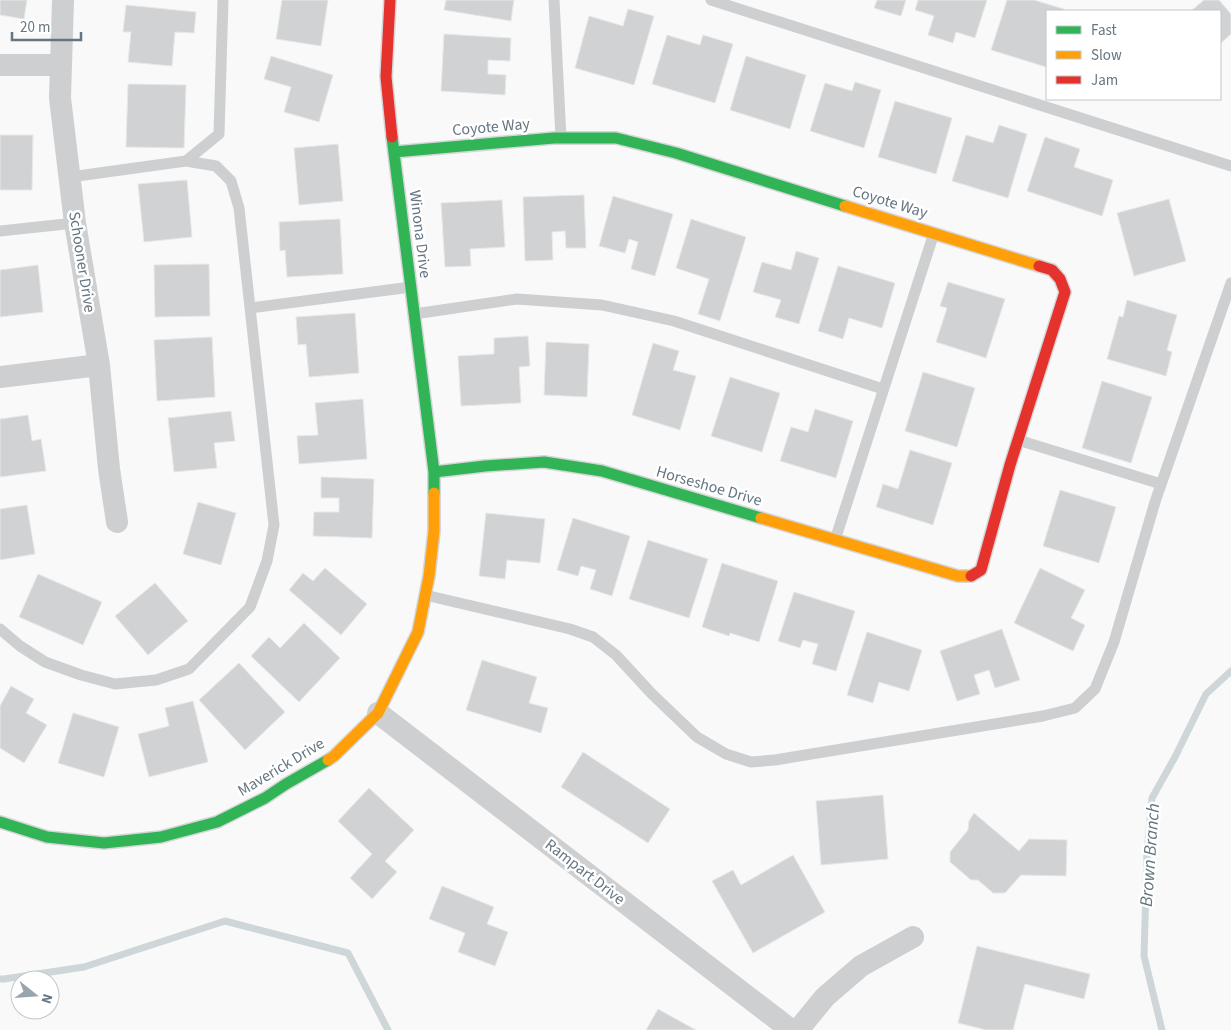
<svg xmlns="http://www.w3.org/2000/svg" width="1231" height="1030" viewBox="0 0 1231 1030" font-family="'Source Sans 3',sans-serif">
<rect width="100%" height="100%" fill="#f9f9f9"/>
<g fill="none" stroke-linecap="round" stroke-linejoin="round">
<path stroke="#ced6d9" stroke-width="7" d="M0 979H4L84 967 225 921 348 953 388 1030
M1162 1030 1144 956 1147 853 1152 798 1175 757 1206 694 1231 671"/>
</g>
<path fill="#d0d2d3" stroke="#e8e8e8" d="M0 0H27L24 19 0 15Z
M282 0H328L321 46 276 39Z
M446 0H514L511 21 444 10Z
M877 0H906L901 16 874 8Z
M918 0H987L975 38 956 32 953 43 928 35 934 16 915 10Z
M1007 0H1034L1064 9V11H1047V63L1046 67 991 50Z
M1204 0H1219L1231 14V34L1220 44V11H1191Z
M126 5 196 12 194 33 175 32 172 66 128 62 131 32H123Z
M628 9 654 16 634 85 575 68 589 16 623 26Z
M444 34 511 38 510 61 488 60V74L506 75 505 95 441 91Z
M667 35 700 45 703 35 733 44 715 103 652 84Z
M271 56 333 75 319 122 284 112 291 87 264 79Z
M746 56 806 75 790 129 730 110Z
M855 82 881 90 864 148 810 131 825 83 852 91Z
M128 84 186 85 184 148 126 147Z
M895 101 952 118 936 174 878 157Z
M999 125 1027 134 1008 198 952 181 966 135 993 143Z
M0 135H33L32 190H0Z
M1045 137 1080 149 1074 167 1113 180 1102 216 1027 191Z
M338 144 343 201 299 205 294 148Z
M187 180 192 237 144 242 138 184Z
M584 195 586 248H566L565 231 552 232 553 260 525 261 523 197Z
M613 196 673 214 655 276 631 269 638 242 629 239 625 253 599 246Z
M1169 199 1186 261 1134 276 1117 213Z
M502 200 505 247 470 249 471 266 445 267 441 203Z
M340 219 343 274 287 277 285 250 280 251 279 222Z
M691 219 746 237 720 321 698 314 709 279 676 268Z
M796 251 819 258 799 324 775 317 781 300 753 292 762 262 791 270Z
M209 264 210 316 155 317 154 265Z
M38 265 43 312 0 317V270Z
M838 266 895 283 882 328 849 318 843 339 818 331Z
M948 282 1005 299 986 358 936 342 947 308 940 306Z
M1127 300 1177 315 1167 350 1172 352 1166 376 1107 359 1119 316 1123 317Z
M355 313 359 373 309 377 306 344 298 345 296 317Z
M528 336 530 366 519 367 521 403 461 406 458 356 494 354V338Z
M212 337 215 397 157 401 154 340Z
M546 342 589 344 587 397 544 395Z
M653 343 679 351 673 370 696 376 680 430 632 415Z
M923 372 975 388 957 447 905 431Z
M730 377 780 393 762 452 711 436Z
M1102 381 1152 397 1131 463 1082 448Z
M363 399 367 459 299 464 297 436 318 435 315 403Z
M815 409 853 421 836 478 780 461 791 427 808 432Z
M231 411 235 441 214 443 217 468 174 472 168 418Z
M28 415 32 441 41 439 46 471 0 477V419Z
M910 450 952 463 933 525 876 507 883 484 898 489Z
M321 477 374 479 372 538 313 536 314 512H339V498H321Z
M1060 490 1116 507 1099 563 1043 546Z
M198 502 236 513 221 565 183 554Z
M27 505 35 554 0 560V509Z
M486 513 545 519 540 563 507 560 505 579 479 576Z
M573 518 630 536 612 596 590 589 596 570 581 566 578 576 557 570Z
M648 540 708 559 689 618 629 599Z
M722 563 778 581 759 642 730 633 729 636 702 627Z
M325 568 367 604 341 635 289 590 303 573 313 581Z
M1040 568 1085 590 1071 618 1085 625 1073 651 1014 623Z
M38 574 102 602 83 645 19 617Z
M155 583 188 621 148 655 115 616Z
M794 592 855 611 836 671 812 664 818 644 803 640 800 648 778 641Z
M304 623 340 658 299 702 251 656 269 637 280 648Z
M1002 629 1020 680 995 688 989 670 974 675 980 694 957 701 940 651Z
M867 632 922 650 909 691 879 682 873 703 847 695Z
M482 660 537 677 529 703 548 708 541 733 466 710Z
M239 663 285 712 245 750 199 700Z
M11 686 34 699 26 713 47 725 24 763 0 748V706Z
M193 701 208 762 149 777 138 734 169 726 165 708Z
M73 713 119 727 104 777 58 763Z
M583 752 670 809 648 843 561 787Z
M369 788 414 830 385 861 397 872 372 899 350 878 372 854 338 821Z
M883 795 888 859 821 865 816 801Z
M974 813 1019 851 1029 839 1067 840 1066 876 1021 875 1005 893H993L978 880H971L950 862V852L968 830 969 821Z
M793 855 825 912 753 953 712 881 733 870 741 885Z
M442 886 494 907 487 924 508 932 495 966 458 952 465 933 429 919Z
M977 946 1090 974 1084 999 1025 984 1013 1030H986L958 1023Z
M658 1009 696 1030H646Z"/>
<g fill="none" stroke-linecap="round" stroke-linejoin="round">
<defs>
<path id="fast" d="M392 137 434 472V493
M394 152 554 138H616L676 153 845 206
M434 472 485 466 544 462 602 471 761 518
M0 822 47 837 104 843 161 837 217 822 265 798 286 784 328 760"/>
<path id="slow" d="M845 206 1039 266
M761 518 958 576H971
M328 760 334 756 378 713 418 632 429 576 434 531V493"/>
<path id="jam" d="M390 0 386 77 392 137
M971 576 981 570 1010 465 1065 292 1060 279 1052 270 1039 266"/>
</defs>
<use href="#fast" stroke="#d5d6d7" stroke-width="14"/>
<use href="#slow" stroke="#d5d6d7" stroke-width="14"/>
<use href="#jam" stroke="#d5d6d7" stroke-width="14"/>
<path stroke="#cecfd0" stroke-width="11" d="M554 0 561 138
M711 0 1231 166
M70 177 186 161 219 134 223 0
M0 231 75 223
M250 308 411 287
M414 314 517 299 602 305 674 321 883 389
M1018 440 1161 484
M835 540 934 233
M425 595 570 629 593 637 616 655 652 694 697 737 726 754 751 762 775 760 1043 716 1075 708 1095 689 1114 642 1155 502 1231 283
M0 629 20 646 45 662 81 675 115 684 156 680 189 669 250 607 267 561 274 525 239 208 231 181 216 166 186 161"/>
<path stroke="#cecfd0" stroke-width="22" d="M63 0 60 98 75 223 99 365 109 469 117 522
M0 65H60
M0 377 99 365
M378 713 791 1030
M798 1030 825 997 861 966 913 937"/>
<use href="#fast" stroke="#30b455" stroke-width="11"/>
<use href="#slow" stroke="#ff9f0a" stroke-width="11"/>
<use href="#jam" stroke="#e5322d" stroke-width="11"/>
</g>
<g text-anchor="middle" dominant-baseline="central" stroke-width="5" stroke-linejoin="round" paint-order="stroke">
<g font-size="16" fill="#657683" stroke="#fff">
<text transform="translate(491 127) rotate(-5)">Coyote Way</text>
<text transform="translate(890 202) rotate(17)">Coyote Way</text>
<text transform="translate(420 234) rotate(83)">Winona Drive</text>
<text transform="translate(82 262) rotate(81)">Schooner Drive</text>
<text transform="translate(709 486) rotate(16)">Horseshoe Drive</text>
<text transform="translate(281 767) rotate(-31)">Maverick Drive</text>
<text transform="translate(585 872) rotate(38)">Rampart Drive</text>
</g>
<g font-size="18" font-style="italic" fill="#60757c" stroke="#fff">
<text transform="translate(1150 855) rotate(-86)">Brown Branch</text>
</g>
</g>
<rect x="1046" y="10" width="175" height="90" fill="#ffffff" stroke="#c1c8cd"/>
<rect x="1056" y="26" width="25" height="8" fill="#30b455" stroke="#c1c8cd"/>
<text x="1091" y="35" font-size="15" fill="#657683">Fast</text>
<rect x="1056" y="51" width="25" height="8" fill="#ff9f0a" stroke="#c1c8cd"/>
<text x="1091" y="60" font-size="15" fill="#657683">Slow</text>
<rect x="1056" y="76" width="25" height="8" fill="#e5322d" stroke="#c1c8cd"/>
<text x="1091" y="85" font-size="15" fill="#657683">Jam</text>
<g transform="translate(35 995) rotate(107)"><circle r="24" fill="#ffffff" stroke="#c1c8cd"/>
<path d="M0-4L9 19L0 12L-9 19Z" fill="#99a4ac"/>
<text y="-8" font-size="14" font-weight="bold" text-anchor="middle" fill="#657683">N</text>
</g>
<path d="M12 32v8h69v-8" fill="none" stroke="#657683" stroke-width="2.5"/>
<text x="20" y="32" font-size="15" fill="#657683" stroke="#ffffff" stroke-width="4" paint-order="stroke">20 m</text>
</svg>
